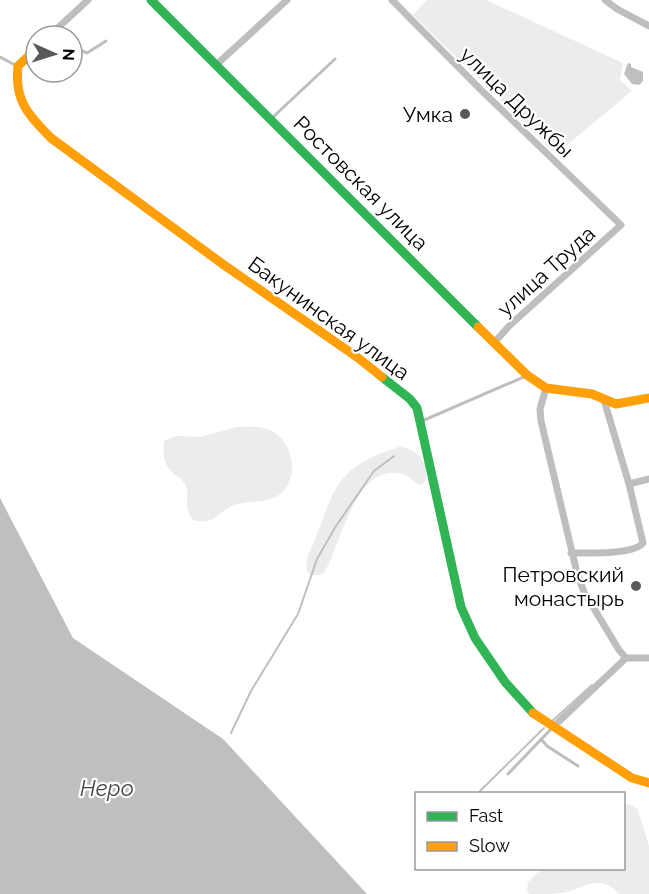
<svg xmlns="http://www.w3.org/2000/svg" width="649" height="894" viewBox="0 0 649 894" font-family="Raleway,sans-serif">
<rect width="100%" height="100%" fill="#fff"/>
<path fill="#ececec" d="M427 0H486L623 63 620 80 632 91 556 154 413 15Z
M236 427C248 426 262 426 272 431 294 443 300 479 279 495 265 504 249 500 234 505 216 512 216 526 193 520 181 504 192 498 185 484 183 480 179 478 175 475 163 465 163 455 164 441L176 436 201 437Z
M399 447C418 448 432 464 424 484L420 485C414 483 411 477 405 475 355 458 341 546 324 573L320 575H310L306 568 307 558C335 499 325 470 399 447Z
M624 803 633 806 638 810 649 846V894H619C599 872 586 888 563 893 553 894 540 894 529 894L527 890 528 882 541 869 624 868Z"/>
<path fill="#bfbfbf" d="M628 63 631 64V67L643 72V81L639 85 632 84 624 74Z
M0 498 73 638 223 739 367 894H0Z"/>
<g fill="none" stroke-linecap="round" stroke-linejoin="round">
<path stroke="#bfbfbf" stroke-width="2" d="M552 721 592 685
M231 733 251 691 298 614 317 559 336 526 374 471 394 456
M477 794 544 728"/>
<path stroke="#bebebe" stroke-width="3" d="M61 27 69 36
M72 40 80 50 87 53 106 41
M0 57 17 66
M273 117 335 59
M422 421 526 376
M541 739 547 746 578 766
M508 774 552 728"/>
<path stroke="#bebebe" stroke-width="7" d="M392 0 480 89 621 225 509 326 494 343
M605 0 617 9 649 26
M49 36 88 0
M216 65 287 0
M546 388 540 409 541 421 577 573 584 592 619 650 626 658H649
M629 484 649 479
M571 553C587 553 634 555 643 543L629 484 604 400
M553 727 626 658"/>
<path stroke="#30b455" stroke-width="9" d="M151 0 478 327
M382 377 410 399 417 408 461 607 475 638 505 682 533 713"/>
<path stroke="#ff9f0a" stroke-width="9" d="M36 49 18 66C14 100 28 115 51 138L224 265 357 357 382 377
M478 327 527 375 546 388 592 394 616 404 649 398
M533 713 632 778 649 783"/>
</g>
<g fill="#595959" stroke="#fff" stroke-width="2">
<circle cx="465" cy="114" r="6"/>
<circle cx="636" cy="586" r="6"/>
</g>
<g text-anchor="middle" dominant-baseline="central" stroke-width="4.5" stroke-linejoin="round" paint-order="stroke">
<g font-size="21" fill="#000" stroke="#fff">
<text transform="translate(517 102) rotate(44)">улица Дружбы</text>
<text transform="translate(361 183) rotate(45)">Ростовская улица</text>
<text transform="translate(546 271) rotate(-42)">улица Труда</text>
<text transform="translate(329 318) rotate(36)">Бакунинская улица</text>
</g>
<g font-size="21" fill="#000" stroke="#fff" text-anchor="end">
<text x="453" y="114">Умка</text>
<text x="624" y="574">Петровский<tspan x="624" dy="24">монастырь</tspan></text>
</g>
<g font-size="22" font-style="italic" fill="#444" stroke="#fff">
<text x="107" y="788">Неро</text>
</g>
</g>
<rect x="415" y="792" width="210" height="78" fill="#ffffff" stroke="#999999" stroke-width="1.5"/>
<rect x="427" y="812" width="30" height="9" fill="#30b455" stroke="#999999" stroke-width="1.5"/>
<text x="469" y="822" font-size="18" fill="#000000">Fast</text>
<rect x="427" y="842" width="30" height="9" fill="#ff9f0a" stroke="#999999" stroke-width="1.5"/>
<text x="469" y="852" font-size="18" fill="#000000">Slow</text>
<g transform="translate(54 54) rotate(93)"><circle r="28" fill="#ffffff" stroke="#999999" stroke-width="1.5"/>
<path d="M0-4.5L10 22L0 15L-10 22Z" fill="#595959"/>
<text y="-9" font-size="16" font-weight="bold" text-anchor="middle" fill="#000000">N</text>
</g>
</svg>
